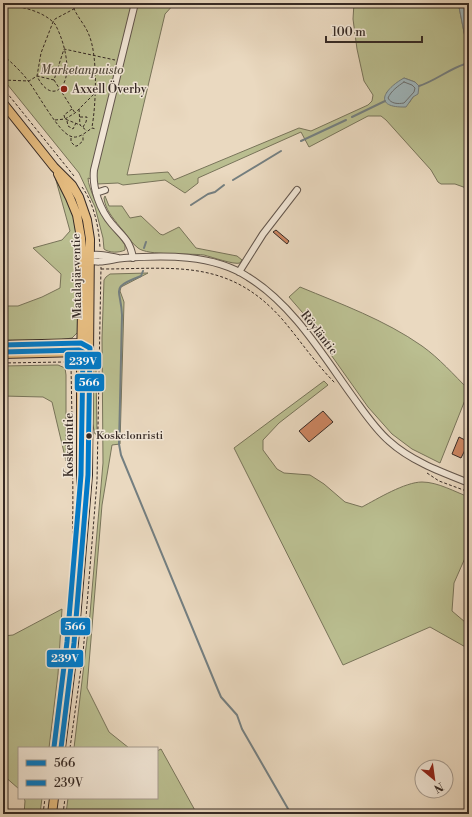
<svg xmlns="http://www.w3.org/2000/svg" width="472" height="817" viewBox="0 0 472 817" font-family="'Libre Bodoni',serif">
<rect width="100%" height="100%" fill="#ead9c0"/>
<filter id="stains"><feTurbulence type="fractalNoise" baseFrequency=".005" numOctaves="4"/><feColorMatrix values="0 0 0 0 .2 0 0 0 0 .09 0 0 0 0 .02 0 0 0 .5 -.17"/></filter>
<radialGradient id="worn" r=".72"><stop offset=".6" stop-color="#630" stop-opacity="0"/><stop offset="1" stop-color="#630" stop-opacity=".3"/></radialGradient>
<path fill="#babe90" stroke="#78745a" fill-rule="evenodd" d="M3 3H175L165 14 127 175 168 172 174 180 299 128 311 131 368 105 372 101 373 95 364 81 357 49 353 19 354 3H455L459 7 469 58 465 63 469 66V189L455 184H441L438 182 431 170 386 120 381 116H368L309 147 301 132 198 178V183L185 193 165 180 123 185 118 183 97 184 96 181 88 178C88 188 101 214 107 222 113 230 120 237 125 245V250C119 253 109 253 104 249L103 238 95 207 79 173 3 79ZM404 78 415 82 413 97 409 103 386 93Z
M54 173C60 184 67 195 71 206 85 246 79 290 79 331L72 338 58 340H3V306H18L42 297 60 288 61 274 33 248 62 240 70 231Z
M105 196 109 206H122L130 218 141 216 160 234 163 235 179 227 196 248 237 256 242 260 240 263C234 265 212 257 204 255 188 253 148 256 138 248 131 243 126 233 120 227 113 218 105 209 104 198Z
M148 273 121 287 120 291 124 302 120 444 112 445 102 505 87 688 109 732 129 748H74L90 614 103 463 102 338 104 280 106 277 110 274Z
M300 287C341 304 385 320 422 346 439 358 454 375 469 390L440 463 412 449 392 434 368 407 329 352 309 320 289 297Z
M58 365 65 368 66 375V461L52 402 43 397 3 396V366Z
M93 365 96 367 97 434H95L92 422Z
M324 381 328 385 279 423 263 440V450L277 469 284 473 310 475 324 484 345 502 362 507C377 499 405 482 422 482 438 482 455 492 469 497V549L454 583 452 611 465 622H469V649L430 627 343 665 234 448Z
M62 609 58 674 49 748H19V789L3 775V636L13 635Z
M161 749 197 814H66L68 798H157V751Z
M24 798H42L40 814H24L25 801Z"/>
<path fill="#9eb7be" stroke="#747f81" d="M455 3H469V66L465 64 469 57 459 7Z
M404 78 415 82 419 86 418 94 413 97 406 107C372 108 384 89 404 78Z"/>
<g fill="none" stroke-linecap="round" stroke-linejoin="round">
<path stroke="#6a7072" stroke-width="1" d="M404 82 412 85 415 88 414 92 404 103C398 104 391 104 388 98 391 91 398 86 404 82Z"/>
<path stroke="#747f81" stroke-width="2" d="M419 86C435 81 449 69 465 64
M352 117 385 101
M301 141 346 120
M233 180 281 151
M191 205 208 194 215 192 224 185
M144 248 146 242
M143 271 141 276C109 288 121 288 122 315L119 444 121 455 218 690 221 697 237 715 242 729 291 814"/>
</g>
<path fill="#cd8662" stroke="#362a25" d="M276 230 289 241 287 244 273 232Z
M323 411 333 422 309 442 299 431Z
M459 437 469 442 461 458 452 454Z"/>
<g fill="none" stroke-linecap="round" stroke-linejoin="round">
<defs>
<path id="minor" d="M96 193 105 190
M86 256C97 253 108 256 118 258
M133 258C130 240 123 237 112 224 100 210 92 188 94 170L135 3
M86 259C99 265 111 259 124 258 164 255 213 254 248 277 293 305 322 354 353 397 364 412 375 429 389 441 411 461 441 472 469 483
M239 272 263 234 297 190"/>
<path id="major" d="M3 103 54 167 72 185 79 197 87 220 90 239 88 475 74 643 61 748
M58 174 70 198 77 215 81 238 83 258 81 363V514
M3 345 81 343 86 345
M3 354 81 352 85 350
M52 814 54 798"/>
</defs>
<use href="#minor" stroke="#63564c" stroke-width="8"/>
<use href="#major" stroke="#362a25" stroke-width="10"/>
<path stroke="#362a25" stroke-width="1" stroke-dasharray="3 2" stroke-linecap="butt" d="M72 3C75 15 85 24 89 35 98 56 96 105 92 127
M3 4C21 7 42 10 55 24 62 37 67 54 67 69 66 94 48 100 37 76L41 53 53 22 55 19 85 3
M3 55C12 63 22 72 29 82 38 94 58 131 70 136 78 140 86 132 92 128L96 129
M3 80 29 81 37 76 54 80 64 49 115 60
M54 80 75 113
M3 88 74 176
M72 109 64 115 65 119 80 125
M79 109 80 125 87 131
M80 117H87L86 122 83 127
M55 120 65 119 75 113 95 93
M67 121 68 126 73 129 76 123
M71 138V142L75 146H77L83 141V135
M82 187C94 203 99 228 100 248
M101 269C174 269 228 258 282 319 300 340 315 363 335 383
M3 363 64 362 74 363
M427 473 439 481 469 492
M52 748C61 685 69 622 72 558 74 493 72 428 71 364
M70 748 83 654 97 481 101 267
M43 814 45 798
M63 814 65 798"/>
<use href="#minor" stroke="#f1e6d6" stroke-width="6"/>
<use href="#major" stroke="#e5bc80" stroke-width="8"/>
<defs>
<path id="bus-1" d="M3 345 81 343 90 348 88 475 74 643 61 748"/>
<path id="bus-2" d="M3 352 79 350 83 352 81 475 67 642 54 747"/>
</defs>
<use href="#bus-1" stroke="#f1e6d6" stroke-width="8"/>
<use href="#bus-2" stroke="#f1e6d6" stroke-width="8"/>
<use href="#bus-1" stroke="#007ac9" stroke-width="5"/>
<use href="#bus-2" stroke="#007ac9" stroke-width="5"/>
</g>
<circle fill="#8f2418" stroke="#f1e6d6" stroke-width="1.5" cx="64" cy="89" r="4"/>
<circle fill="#362a25" stroke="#f1e6d6" stroke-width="1.5" cx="89" cy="436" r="3.5"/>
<g text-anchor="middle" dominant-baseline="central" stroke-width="3" stroke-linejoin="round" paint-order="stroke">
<g font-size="11" fill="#362a25" stroke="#f1e6d6" text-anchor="start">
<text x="96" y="436">Koskelonristi</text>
</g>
<g font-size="12" font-style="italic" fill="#574f40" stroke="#f1e6d6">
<text x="82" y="70">Marketanpuisto</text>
</g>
<g font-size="12" fill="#362a25" stroke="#f1e6d6" text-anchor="start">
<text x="72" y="89">Axxell Överby</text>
</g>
<g font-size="12" fill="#362a25" stroke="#f1e6d6">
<text transform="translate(77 276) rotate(-91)">Matalajärventie</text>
<text transform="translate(319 333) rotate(52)">Röyläntie</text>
<text transform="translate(69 445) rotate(-90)">Koskelontie</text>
</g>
</g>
<g stroke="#f1e6d6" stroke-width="1.5">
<rect x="64" y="351" width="38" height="19" rx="4" fill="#007ac9"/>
<rect x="74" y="373" width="31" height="19" rx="4" fill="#007ac9"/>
<rect x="60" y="617" width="31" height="19" rx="4" fill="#007ac9"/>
<rect x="46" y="649" width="38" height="19" rx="4" fill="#007ac9"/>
</g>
<g font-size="11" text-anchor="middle" font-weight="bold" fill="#fff">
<text x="83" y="365">239V</text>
<text x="89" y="386">566</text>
<text x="75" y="630">566</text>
<text x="65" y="662">239V</text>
</g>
<rect width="472" height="817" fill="none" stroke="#ead9c0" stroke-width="16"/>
<rect x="4" y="4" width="464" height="809" fill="none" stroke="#362a25" stroke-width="2"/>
<rect x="8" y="8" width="456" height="801" fill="none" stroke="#362a25"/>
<rect x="18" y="747" width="140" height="52" fill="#f1e6d6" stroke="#a69b8f"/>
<rect x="26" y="760" width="20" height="6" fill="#007ac9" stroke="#a69b8f"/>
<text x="54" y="767" font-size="12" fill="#362a25">566</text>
<rect x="26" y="780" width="20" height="6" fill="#007ac9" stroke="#a69b8f"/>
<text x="54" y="787" font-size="12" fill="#362a25">239V</text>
<g transform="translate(434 779) rotate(151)"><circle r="19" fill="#f1e6d6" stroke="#a69b8f"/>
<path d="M0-3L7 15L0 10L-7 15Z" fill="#8f2418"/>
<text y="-6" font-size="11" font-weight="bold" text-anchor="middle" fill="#362a25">N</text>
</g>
<path d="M326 36v6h96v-6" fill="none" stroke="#362a25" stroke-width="2"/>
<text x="332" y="36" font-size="12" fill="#362a25" stroke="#f1e6d6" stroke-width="3" paint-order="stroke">100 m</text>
<rect width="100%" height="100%" filter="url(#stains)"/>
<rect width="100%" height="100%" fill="url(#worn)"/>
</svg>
